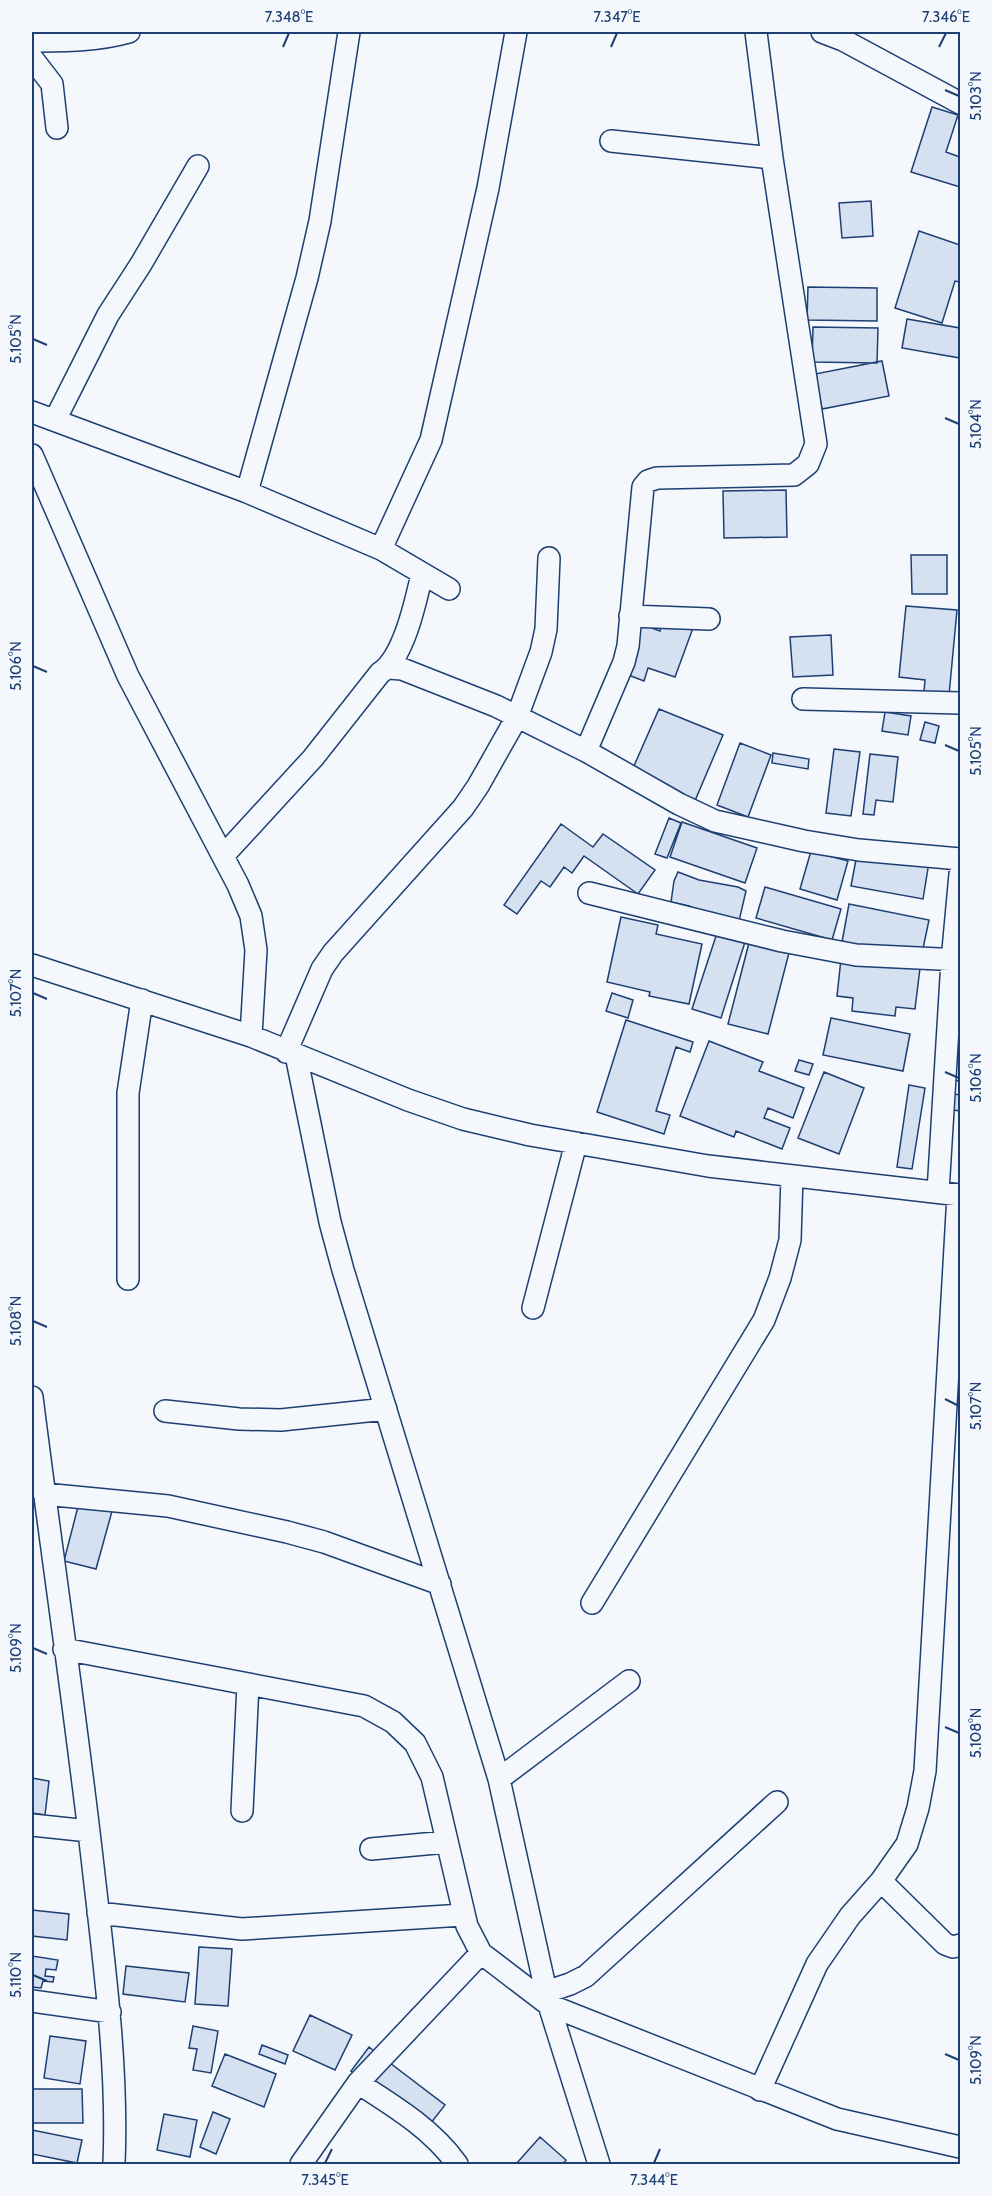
<svg xmlns="http://www.w3.org/2000/svg" width="992" height="2196" viewBox="0 0 992 2196" font-family="Cabin,sans-serif">
<rect width="100%" height="100%" fill="#f4f7fb"/>
<path fill="#d5e0f0" stroke="#1d3f73" stroke-width="1.5" d="M932 107 958 115 946 152 960 157V187L911 172Z
M932 107 958 115 946 152 960 157V187L911 172Z
M871 201 873 236 842 238 839 203Z
M871 201 873 236 842 238 839 203Z
M919 231 960 245V282L955 281 942 323 895 308Z
M919 231 960 245V282L955 281 942 323 895 308Z
M808 287 877 288V321L807 320Z
M808 287 877 288V321L807 320Z
M907 319 960 328V358L902 348Z
M907 319 960 328V358L902 348Z
M813 327 878 328 877 363 812 362Z
M813 327 878 328 877 363 812 362Z
M882 361 889 396 822 409 815 374Z
M882 361 889 396 822 409 815 374Z
M786 490 787 537 724 538 723 491Z
M786 490 787 537 724 538 723 491Z
M911 555H947V594H912Z
M911 555H947V594H912Z
M906 606 957 610 948 706 923 703 925 680 899 677Z
M906 606 957 610 948 706 923 703 925 680 899 677Z
M665 617 693 628 675 677 648 668 644 681 623 673 641 624 660 631Z
M665 617 693 628 675 677 648 668 644 681 623 673 641 624 660 631Z
M831 635 833 675 793 677 790 637Z
M831 635 833 675 793 677 790 637Z
M659 709 723 735 694 803 630 775Z
M659 709 723 735 694 803 630 775Z
M885 712 911 716 908 735 882 731Z
M885 712 911 716 908 735 882 731Z
M925 722 939 726 935 743 920 740Z
M925 722 939 726 935 743 920 740Z
M740 743 771 755 748 817 717 805Z
M740 743 771 755 748 817 717 805Z
M834 749 860 752 851 816 826 813Z
M834 749 860 752 851 816 826 813Z
M773 753 809 759 808 769 772 763Z
M773 753 809 759 808 769 772 763Z
M870 754 898 757 893 802 876 800 874 815 863 814Z
M870 754 898 757 893 802 876 800 874 815 863 814Z
M669 818 681 823 667 858 655 854Z
M669 818 681 823 667 858 655 854Z
M682 822 757 848 745 883 670 857Z
M682 822 757 848 745 883 670 857Z
M561 824 593 847 603 834 655 870 638 894 584 856 572 873 564 867 550 887 541 881 517 914 504 905Z
M561 824 593 847 603 834 655 870 638 894 584 856 572 873 564 867 550 887 541 881 517 914 504 905Z
M858 849 929 862 923 899 851 886Z
M858 849 929 862 923 899 851 886Z
M811 851 848 861 837 900 800 889Z
M811 851 848 861 837 900 800 889Z
M678 872 699 880 738 887 746 891 739 921 710 916 689 906 671 902 674 881Z
M678 872 699 880 738 887 746 891 739 921 710 916 689 906 671 902 674 881Z
M765 887 841 909 832 940 756 918Z
M765 887 841 909 832 940 756 918Z
M849 904 929 920 921 958 842 942Z
M849 904 929 920 921 958 842 942Z
M621 917 658 925 656 934 702 944 689 1004 649 996 650 992 607 982Z
M621 917 658 925 656 934 702 944 689 1004 649 996 650 992 607 982Z
M717 933 745 942 721 1018 692 1009Z
M717 933 745 942 721 1018 692 1009Z
M750 939 790 949 768 1034 728 1024Z
M750 939 790 949 768 1034 728 1024Z
M841 959 920 968 915 1009 896 1007 895 1016 852 1011 853 998 837 996Z
M841 959 920 968 915 1009 896 1007 895 1016 852 1011 853 998 837 996Z
M612 993 633 1000 628 1018 606 1011Z
M612 993 633 1000 628 1018 606 1011Z
M831 1018 910 1034 903 1071 823 1055Z
M831 1018 910 1034 903 1071 823 1055Z
M626 1020 693 1042 690 1052 676 1047 656 1111 670 1115 664 1134 597 1112Z
M626 1020 693 1042 690 1052 676 1047 656 1111 670 1115 664 1134 597 1112Z
M709 1041 763 1062 759 1071 804 1088 793 1118 768 1108 764 1118 790 1128 782 1149 736 1131 734 1137 680 1116Z
M709 1041 763 1062 759 1071 804 1088 793 1118 768 1108 764 1118 790 1128 782 1149 736 1131 734 1137 680 1116Z
M951 1054H960V1081L950 1080Z
M951 1054H960V1081L950 1080Z
M799 1060 813 1064 809 1075 795 1071Z
M799 1060 813 1064 809 1075 795 1071Z
M824 1072 864 1088 839 1154 798 1138Z
M824 1072 864 1088 839 1154 798 1138Z
M909 1085 925 1088 912 1169 897 1167Z
M909 1085 925 1088 912 1169 897 1167Z
M944 1092 960 1095V1111L941 1108Z
M944 1092 960 1095V1111L941 1108Z
M81 1495 114 1504 96 1569 64 1561Z
M32 1778 49 1781 45 1815 32 1813Z
M32 1910 69 1914 67 1940 32 1936Z
M199 1947 232 1949 228 2006 195 2004Z
M32 1956 58 1960 56 1970 46 1969 45 1976 54 1977 53 1982 43 1981 41 1988 32 1987Z
M126 1966 189 1973 185 2002 123 1994Z
M310 2015 352 2035 335 2070 293 2051Z
M193 2026 218 2031 211 2073 193 2070 197 2049 189 2048Z
M50 2036 86 2041 80 2084 44 2078Z
M262 2045 288 2055 285 2064 259 2054Z
M369 2047 445 2105 427 2128 351 2071Z
M225 2054 276 2074 264 2107 212 2086Z
M32 2089H82L83 2123H32Z
M213 2112 230 2119 216 2154 200 2147Z
M164 2114 197 2120 190 2157 157 2150Z
M32 2130 82 2140 77 2163 32 2154Z
M540 2137 566 2160 563 2164H516Z"/>
<g fill="none" stroke-linecap="round" stroke-linejoin="round">
<defs>
<path id="minor" d="M822 32 843 40 960 103
M32 41C65 41 97 41 129 32
M32 58 52 84 57 128
M611 141 772 158
M32 412 247 492 381 549 449 589
M55 420 108 315 141 264 198 166
M32 455 128 676 238 885 251 916 256 950 251 1036
M247 492 307 278 320 221 349 32
M381 549 431 440 488 188 516 32
M630 616 709 619
M388 668 402 669 496 706 586 751 679 804 715 821 804 841 859 850 960 859
M803 699 960 703
M586 751 624 662 628 646 643 487 648 481 657 478 794 475 808 464 816 444 772 158 756 32
M223 856 313 758 380 673C404 658 416 600 422 574
M589 893 782 941 856 955 960 960
M32 965 251 1036 408 1100 463 1119 530 1135 708 1166 960 1195
M286 1052 322 969 333 953 463 808 478 786 517 717 541 652 546 629 549 558
M296 1055 330 1222 343 1270 499 1779 549 2005 599 2164
M938 1192 952 961 960 874
M128 1279V1093L142 1000
M533 1308 576 1143
M32 1397C52 1556 76 1715 94 1875 105 1971 118 2068 114 2164
M165 1411 239 1419 281 1420 386 1409
M44 1494 168 1506 287 1532 324 1542 440 1584
M592 1603 764 1320 780 1278 790 1240 792 1176
M64 1649 364 1706 393 1722 415 1743 432 1777 467 1926 481 1953 549 2005 837 2119 960 2147
M499 1779 629 1681
M242 1811 248 1684
M32 1825 89 1831
M371 1849 447 1842
M881 1881 945 1944 953 1947 960 1945
M98 1913 242 1929 463 1915
M546 1992 570 1984 586 1976 777 1802
M32 2001 110 2012
M358 2083C394 2106 432 2129 457 2164
M760 2090 817 1964 850 1916 881 1881 907 1844 918 1808 925 1771 958 1195
M301 2164 358 2083 481 1953"/>
</defs>
<use href="#minor" stroke="#1d3f73" stroke-width="24"/>
<use href="#minor" stroke="#f4f7fb" stroke-width="21"/>
</g>
<path fill="none" stroke="#1d3f73" stroke-width="2" d="M283 47 289 33M611 47 617 33M939 47 946 33M945 90 959 96M33 339 47 345M945 418 959 424M33 666 47 672M945 745 959 751M33 993 47 999M945 1072 959 1078M33 1321 47 1327M945 1399 959 1406M33 1648 47 1654M945 1727 959 1733M33 1975 47 1981M945 2054 959 2060M325 2163 332 2149M654 2163 660 2149"/>
<rect width="992" height="2196" fill="none" stroke="#f4f7fb" stroke-width="66"/>
<rect x="33" y="33" width="926" height="2130" fill="none" stroke="#1d3f73" stroke-width="2"/>
<g font-size="15" text-anchor="middle" fill="#1d3f73">
<text x="289" y="22">7.348°E</text>
<text x="617" y="22">7.347°E</text>
<text x="946" y="22">7.346°E</text>
<text transform="translate(976 96) rotate(-90)" y="5">5.103°N</text>
<text transform="translate(16 339) rotate(-90)" y="5">5.105°N</text>
<text transform="translate(976 424) rotate(-90)" y="5">5.104°N</text>
<text transform="translate(16 666) rotate(-90)" y="5">5.106°N</text>
<text transform="translate(976 751) rotate(-90)" y="5">5.105°N</text>
<text transform="translate(16 993) rotate(-90)" y="5">5.107°N</text>
<text transform="translate(976 1078) rotate(-90)" y="5">5.106°N</text>
<text transform="translate(16 1321) rotate(-90)" y="5">5.108°N</text>
<text transform="translate(976 1406) rotate(-90)" y="5">5.107°N</text>
<text transform="translate(16 1648) rotate(-90)" y="5">5.109°N</text>
<text transform="translate(976 1733) rotate(-90)" y="5">5.108°N</text>
<text transform="translate(16 1975) rotate(-90)" y="5">5.110°N</text>
<text transform="translate(976 2060) rotate(-90)" y="5">5.109°N</text>
<text x="325" y="2185">7.345°E</text>
<text x="654" y="2185">7.344°E</text>
</g>
</svg>
